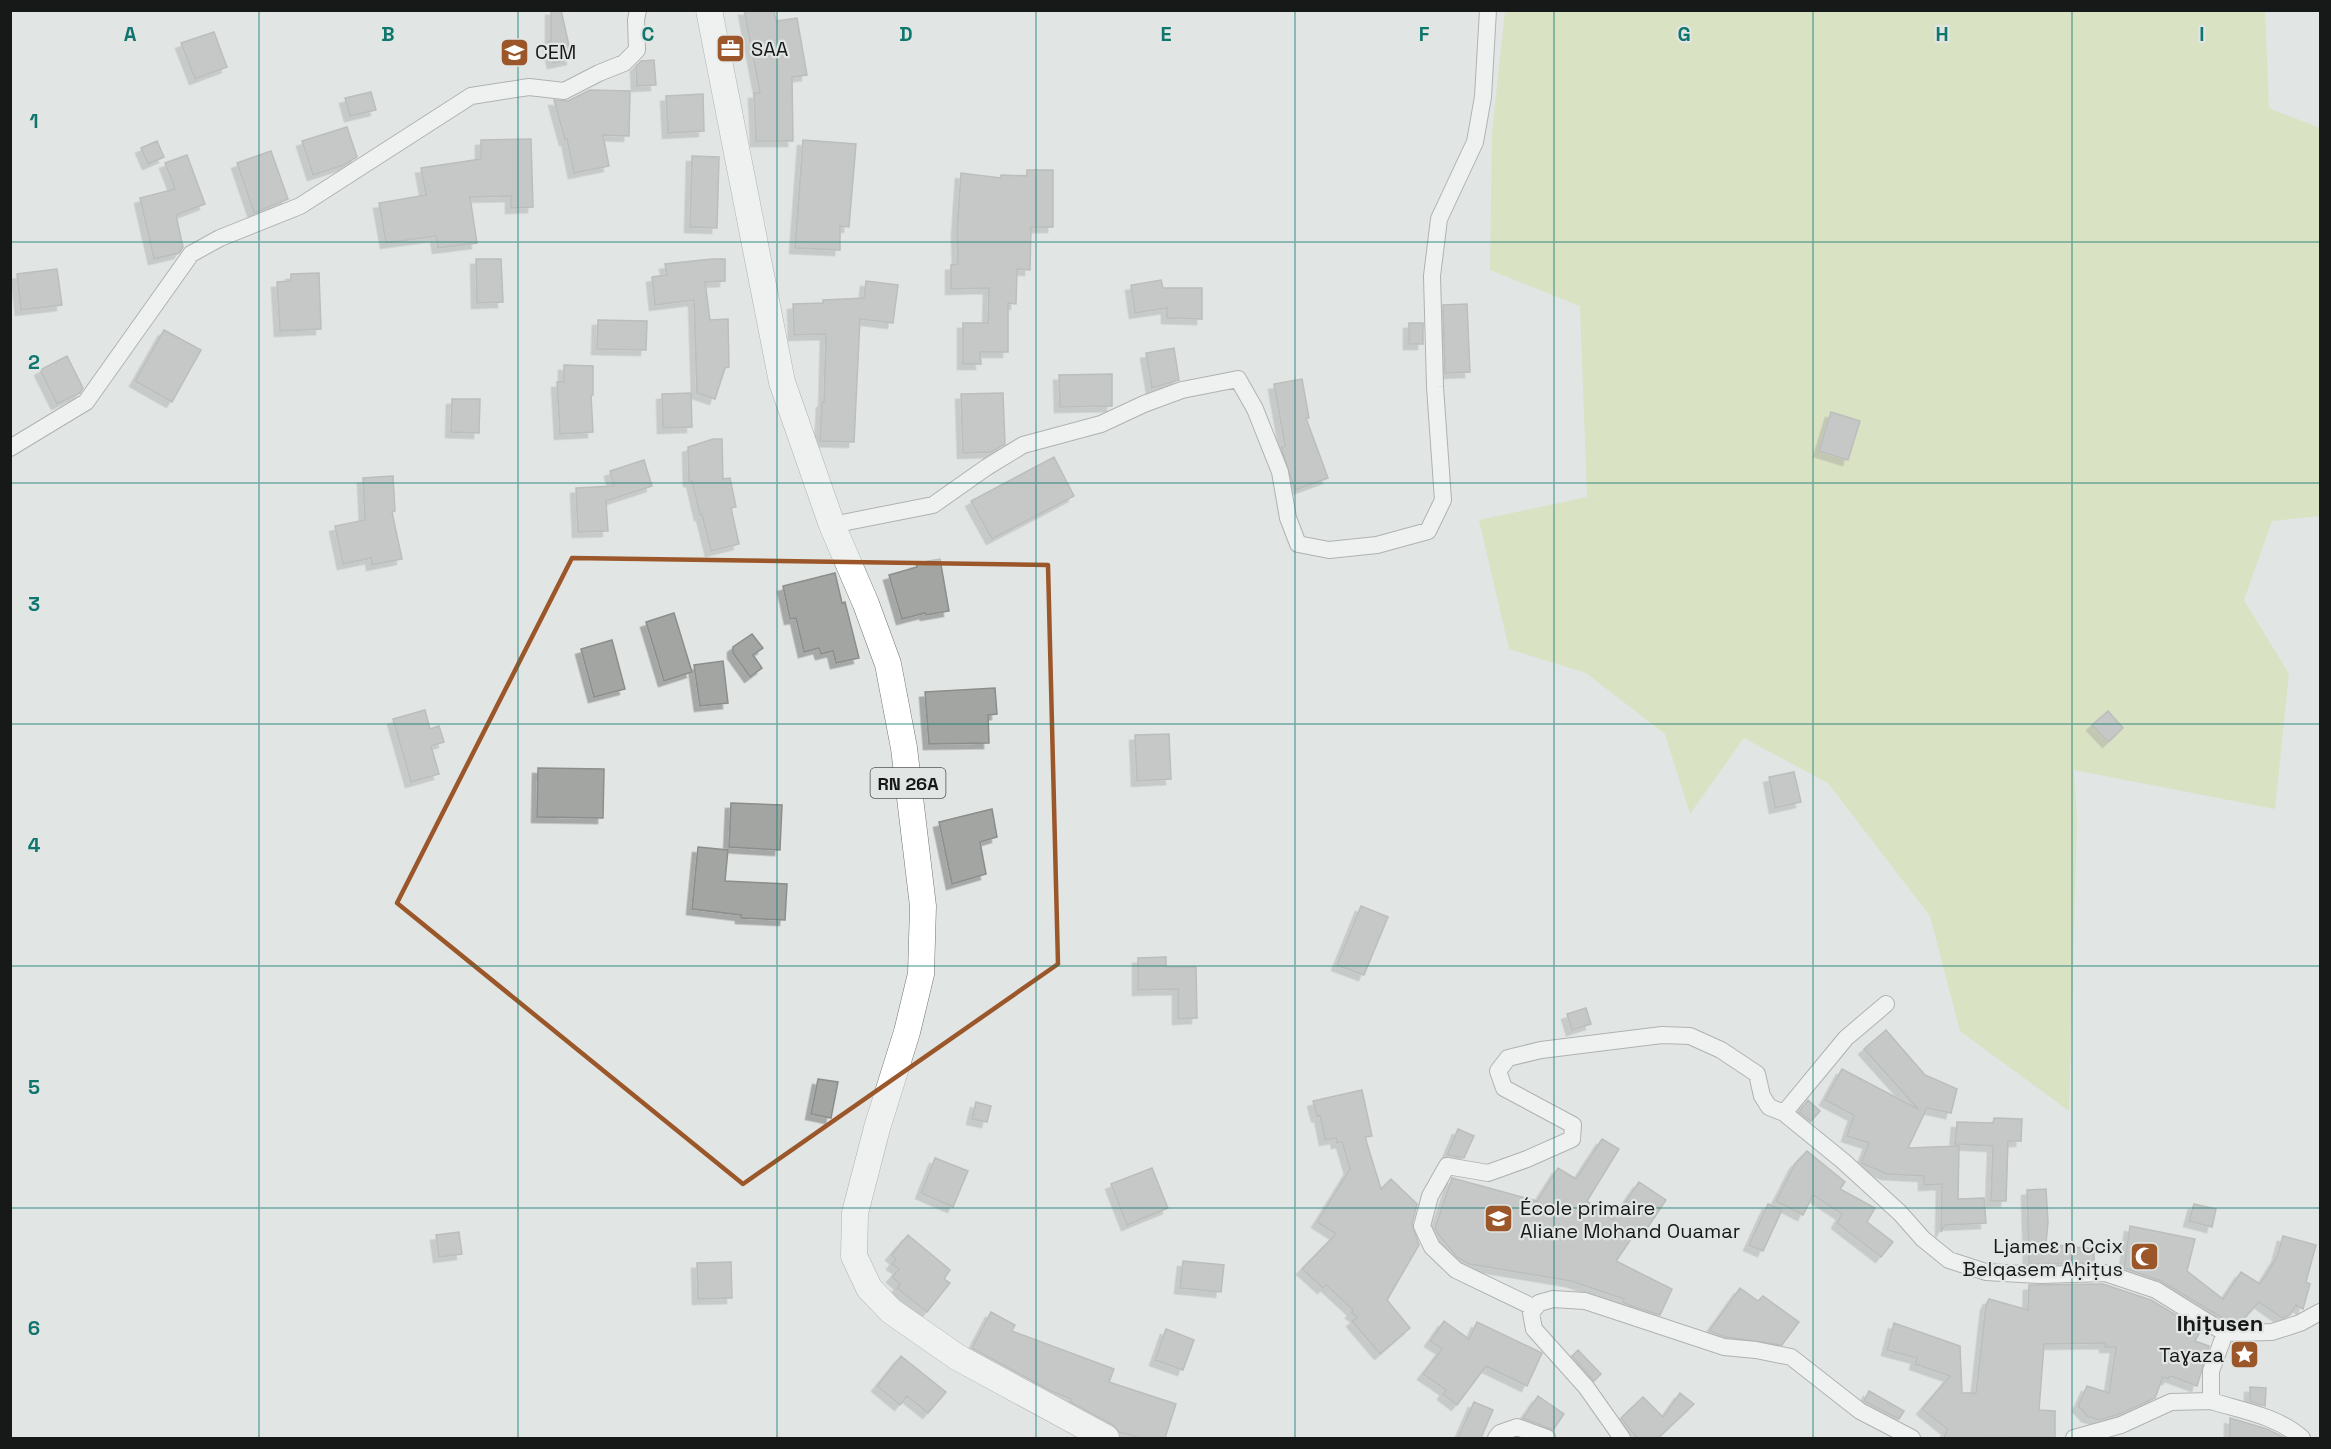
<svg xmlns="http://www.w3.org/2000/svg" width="2331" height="1449" viewBox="0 0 2331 1449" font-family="'Space Grotesk',sans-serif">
<defs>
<filter id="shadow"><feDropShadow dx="-5.5" dy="5.5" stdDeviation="0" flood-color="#0004"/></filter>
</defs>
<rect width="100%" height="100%" fill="#e1e5e3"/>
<path fill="#d1dd9e" d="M1505 11H2265L2269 108 2320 128V516L2272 521 2244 600 2289 674 2275 809 2074 770 2077 820 2069 1111 1960 1031 1930 916 1828 783 1744 738 1690 814 1665 734 1586 673 1509 649 1479 520 1587 497 1580 306 1490 270 1492 133Z"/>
<path fill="#a3a5a2" stroke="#8c8e8b" stroke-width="1.5" filter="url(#shadow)" d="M551 10H561L572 59 553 63 548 42 551 41Z
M744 10H774L776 21 797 18 807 75 792 77 793 141H756L754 93H760Z
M214 32 227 67 195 79 181 43Z
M654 60 656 85 637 86 636 66 641 61Z
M590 90 630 91 629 136 603 135 609 166 574 173 567 139 565 140 554 100 568 101Z
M371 92 376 110 350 116 345 98Z
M703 94 704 131 668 133 666 96Z
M347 127 357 157 344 165 313 175 302 141Z
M531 139 533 207 511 208V196L470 197 477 243 438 248 436 236 386 243 379 203 426 195 421 168 481 159V140Z
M803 140 856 144 849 227 840 226V250L795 248Z
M157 141 164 157 148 164 141 148Z
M271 151 288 199 254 213 237 163Z
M187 155 205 204 176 215 183 247 179 253 154 259 140 198 175 189 165 163Z
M692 156 719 157 717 228 690 227Z
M1027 170H1053V227H1031L1030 270 1017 269 1016 304 1008 303V352H980L981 364H963V323H988L989 288 951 289V265L958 264 957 230 961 173 1001 178V175L1027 176Z
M476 259H501L503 302 477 303Z
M712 259H725V281L705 282 710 320 728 319 729 367 725 368 715 399 697 393 694 300 655 305 652 277 667 275 665 264Z
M57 269 62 305 21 310 17 274Z
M319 273 321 329 280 331 277 282 291 281V274Z
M1161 280 1163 288H1202V319L1167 318V308L1135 313 1131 285Z
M866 281 898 285 893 323 860 319 854 442 820 441 822 402H824L826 334 794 335 793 304 823 303V300L864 298Z
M1467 304 1470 372 1445 373 1443 305Z
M598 320 647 321 646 350 597 349Z
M1409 323H1423V344H1409Z
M164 330 201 350 172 402 135 381Z
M1174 348 1179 380 1152 388 1146 353Z
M67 356 83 388 80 393 57 404 40 370Z
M564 365 593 366V395H591L593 432 560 434 557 382H564Z
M1112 374V406L1060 407 1059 375Z
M1302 379 1309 418H1306L1328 478 1295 490 1281 447 1285 446 1274 384Z
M691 393 692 427 663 428 662 394Z
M1003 393 1005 444 991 452 963 453 961 394Z
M452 399H480L479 433 451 432Z
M1831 412 1860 421 1848 460 1819 451Z
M713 439H722L723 479 730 478 736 507 731 508 739 544 711 551 702 515H700L692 481H689L688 447Z
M1054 457 1074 496 992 539 971 501Z
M644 460 652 486 606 501 608 531 578 532 576 488 614 486 610 471Z
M393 476 395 511 392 512 402 559 372 565 371 558 343 564 335 526 365 520 363 478Z
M940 559 949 611 926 615 925 613 902 619 889 575 917 567 916 563Z
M835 573 842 603 845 602 859 658 836 663 833 651 821 654 819 648 804 652 796 618 790 619 783 586Z
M674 613 692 672 664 681 646 622Z
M752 634 763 648 753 655 762 668 750 677 733 653V647Z
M612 640 625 689 594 697 581 649Z
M723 661 728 703 700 706 694 665Z
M995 688 997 714 988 715 989 743 929 744 925 692Z
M425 710 430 729 439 726 444 742 431 746 439 774 411 782 393 719Z
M2108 711 2123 728 2108 742 2092 725Z
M1169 734 1171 779 1137 781 1135 735Z
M538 768 604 769 603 818 537 817Z
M1794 772 1801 802 1775 808 1769 777Z
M731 803 782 805 780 850 729 847Z
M992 809 997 837 980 842 986 874 952 884 939 822Z
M698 847 728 850 725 881 787 884 785 920 741 918V915L692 909Z
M1361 906 1388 917 1364 975 1337 965Z
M1166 957V967H1196L1197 1018 1178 1019V989L1138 990V958Z
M1586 1008 1591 1024 1572 1030 1567 1014Z
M1886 1030 1925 1075 1957 1089 1951 1113 1927 1108 1908 1148 1959 1146 1958 1199 1984 1198 1986 1223 1945 1225 1941 1232 1942 1184 1924 1185V1176L1887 1174 1861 1163 1869 1143 1847 1136 1854 1115 1825 1100 1842 1069 1918 1109 1864 1049Z
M818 1079 838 1082 831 1118 811 1114Z
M1362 1090 1372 1136 1365 1137 1381 1189 1391 1179 1417 1204 1412 1224 1419 1245 1387 1300 1410 1328 1380 1354 1352 1321 1357 1317 1351 1313 1353 1310 1326 1285 1323 1288 1302 1269 1336 1234 1317 1222 1350 1169 1342 1142 1337 1143 1336 1138 1325 1140 1320 1115 1317 1116 1313 1101Z
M1808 1100 1820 1111 1811 1121 1799 1112Z
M976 1102 991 1106 987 1122 972 1119Z
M1994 1118 2022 1119 2021 1141H2008L2006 1201H1991L1993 1146 1955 1144 1957 1122 1993 1123Z
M1458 1129 1474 1136 1464 1158 1447 1155Z
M1602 1139 1619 1149 1587 1201 1613 1220 1639 1182 1666 1200 1646 1230 1640 1226 1616 1261 1672 1289 1660 1315 1629 1305 1623 1302 1624 1299 1571 1281 1469 1264 1457 1257 1438 1234 1435 1228 1452 1178 1537 1201 1558 1168 1576 1179Z
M1807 1151 1845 1182 1840 1189 1875 1208 1867 1222 1893 1242 1881 1257 1837 1223 1842 1214 1813 1195 1803 1215 1776 1201 1795 1164Z
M935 1158 968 1171 953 1207 921 1193Z
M1152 1168 1168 1208 1127 1225 1111 1184Z
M2046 1189 2048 1222 2046 1244 2094 1249V1263L2029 1264 2027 1190Z
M1768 1204 1782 1210 1763 1251 1749 1245Z
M2194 1204 2216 1209 2212 1227 2189 1221Z
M2130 1226 2195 1239 2187 1271 2223 1299 2241 1272 2260 1284 2277 1257 2283 1236 2316 1245 2306 1282 2310 1284 2303 1309 2296 1305 2290 1315 2282 1318 2259 1302 2241 1322H2229L2161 1281 2124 1268Z
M459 1232 462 1254 439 1257 436 1235Z
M908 1235 950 1270 944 1279 950 1283 927 1312 897 1288 900 1284 892 1277 899 1269 892 1264 896 1259 891 1255Z
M1183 1261 1224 1265 1221 1292 1180 1288Z
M731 1262 732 1298 698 1299 697 1263Z
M2103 1284 2151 1300 2201 1330 2195 1341 2209 1346 2197 1386 2170 1376 2168 1379 2163 1377 2155 1398 2117 1415 2099 1420 2087 1416 2078 1406 2087 1386 2109 1393 2116 1347H2105V1343L2044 1344 2039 1410 2055 1411V1437L1944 1438 1947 1429 1922 1409 1950 1376 1915 1364 1917 1358 1887 1350 1894 1323 1960 1346 1962 1393H1976L1986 1305 1989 1299 2028 1310 2029 1285Z
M1740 1288 1758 1301 1763 1296 1799 1322 1782 1345 1726 1337 1709 1331Z
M991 1312 1015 1325 1012 1331 1114 1369 1109 1382 1176 1404 1165 1438H1140L1119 1432 1113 1425 1070 1402 1071 1399 1051 1391 972 1348Z
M1444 1321 1469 1339 1477 1322 1542 1353 1527 1386 1486 1366 1457 1405 1443 1394 1446 1390 1423 1374 1442 1349 1430 1341Z
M1166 1329 1194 1340 1183 1370 1155 1360Z
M1578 1350 1601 1374 1594 1381 1572 1356Z
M901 1356 946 1392 928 1413 907 1396 900 1405 877 1386Z
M2250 1387 2266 1388 2265 1406 2250 1401Z
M1869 1391 1904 1411 1899 1419 1864 1401Z
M1680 1393 1694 1404 1658 1438H1637L1621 1418 1643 1397 1663 1417Z
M1538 1396 1564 1414 1553 1430 1523 1418Z
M1474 1402 1493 1410 1481 1438H1458Z
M2230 1418 2267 1429 2285 1438H2230Z"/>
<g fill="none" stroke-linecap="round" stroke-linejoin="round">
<defs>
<path id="minor" d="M10 448 86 402 191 254 220 238 300 206 471 96 529 87 564 91 599 73 624 63 637 50 636 20 638 10
M832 525 933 505 987 467 1023 445 1101 424 1144 404 1182 390 1238 379 1255 409 1280 472 1288 518 1298 544 1329 550 1377 545 1428 531 1443 500 1435 387 1432 276 1439 219 1475 142 1483 97 1488 10
M1784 1113 1846 1038 1886 1004
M1535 1308 1456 1270 1432 1247 1422 1226 1430 1196 1447 1166 1488 1173 1527 1159 1572 1139 1573 1125 1504 1088 1498 1071 1508 1058 1541 1050 1662 1035 1690 1036 1721 1050 1757 1074 1762 1096 1769 1107 1784 1113 1843 1161 1900 1213 1923 1239 1949 1260 1986 1272 2041 1275 2105 1273 2156 1290 2225 1333
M2211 1401C2243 1411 2277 1416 2302 1438
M1496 1438 1500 1433 1517 1427 1547 1438
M1622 1438 1586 1387 1534 1329 1531 1313 1539 1303 1553 1299 1585 1301 1724 1347 1756 1350 1791 1357 1860 1411 1912 1438
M2074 1438 2121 1425 2171 1402 2211 1401V1371L2225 1333 2272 1332 2300 1323 2320 1312"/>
<path id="primary" d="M709 10 782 382 832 525 866 604 888 664 904 748 923 906 921 974 907 1032 877 1128 855 1213 854 1256 869 1288 891 1311 957 1357 1106 1438"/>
</defs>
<use href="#minor" stroke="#717472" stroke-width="18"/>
<use href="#primary" stroke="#717472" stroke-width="27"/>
<use href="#minor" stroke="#fff" stroke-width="16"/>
<use href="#primary" stroke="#fff" stroke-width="26"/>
</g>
<path d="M0 0H2331V1449H0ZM572 558 1048 565 1058 964 743 1184 397 903Z" fill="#e1e5e3" fill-opacity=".55" fill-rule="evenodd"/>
<path fill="none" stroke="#9b562a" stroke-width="4.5" stroke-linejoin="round" d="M572 558 1048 565 1058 964 743 1184 397 903Z"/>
<path fill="none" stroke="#0f766e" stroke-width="1.5" stroke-opacity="0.55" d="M259 10V1438M518 10V1438M777 10V1438M1036 10V1438M1295 10V1438M1554 10V1438M1813 10V1438M2072 10V1438M10 242H2320M10 483H2320M10 724H2320M10 966H2320M10 1208H2320"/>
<defs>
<symbol id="office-square" viewBox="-11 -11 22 22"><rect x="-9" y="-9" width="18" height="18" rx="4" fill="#9b562a" stroke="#e1e5e3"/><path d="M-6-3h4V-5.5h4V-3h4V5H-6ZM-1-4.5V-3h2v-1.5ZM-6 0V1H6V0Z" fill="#fff"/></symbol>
<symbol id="school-square" viewBox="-11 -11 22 22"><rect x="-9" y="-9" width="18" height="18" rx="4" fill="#9b562a" stroke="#e1e5e3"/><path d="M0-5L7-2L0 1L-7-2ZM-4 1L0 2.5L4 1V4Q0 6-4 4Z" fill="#fff"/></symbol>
<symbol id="mosque-square" viewBox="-11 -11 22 22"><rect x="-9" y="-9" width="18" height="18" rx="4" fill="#9b562a" stroke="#e1e5e3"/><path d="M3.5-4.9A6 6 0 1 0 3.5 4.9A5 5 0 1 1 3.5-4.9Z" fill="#fff"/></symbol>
<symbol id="sight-square" viewBox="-11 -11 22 22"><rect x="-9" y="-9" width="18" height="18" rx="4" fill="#9b562a" stroke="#e1e5e3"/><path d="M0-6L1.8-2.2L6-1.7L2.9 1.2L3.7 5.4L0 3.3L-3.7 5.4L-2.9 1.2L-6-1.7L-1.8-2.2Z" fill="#fff"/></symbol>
</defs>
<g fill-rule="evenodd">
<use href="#office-square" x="714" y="32" width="33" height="33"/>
<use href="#school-square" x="498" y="36" width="33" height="33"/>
<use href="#school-square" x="1482" y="1202" width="33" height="33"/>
<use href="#mosque-square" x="2128" y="1240" width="33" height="33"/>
<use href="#sight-square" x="2228" y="1338" width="33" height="33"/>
</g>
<g text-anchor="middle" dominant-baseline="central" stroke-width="4.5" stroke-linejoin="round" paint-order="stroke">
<rect fill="#e1e5e3" stroke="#545655" stroke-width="1.5" x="870.5" y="768" width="75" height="30" rx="4.5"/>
<g font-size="18" font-weight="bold" fill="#171818">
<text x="908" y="783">RN 26A</text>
</g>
<g font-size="20" fill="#171818" stroke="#e1e5e3" text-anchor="start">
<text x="751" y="49">SAA</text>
<text x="535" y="52">CEM</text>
<text x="1520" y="1208">École primaire<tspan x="1520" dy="23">Aliane Mohand Ouamar</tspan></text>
<text x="2123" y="1246" text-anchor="end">Ljameɛ n Ccix<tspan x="2123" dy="23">Belqasem Aḥiṭus</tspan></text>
<text x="2224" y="1355" text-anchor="end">Taɣaza</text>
</g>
<g font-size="22" font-weight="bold" fill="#171818" stroke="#e1e5e3">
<text x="2220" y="1323">Iḥiṭusen</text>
</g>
</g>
<g font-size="20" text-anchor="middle" font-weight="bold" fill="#0f766e" stroke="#e1e5e3" stroke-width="4.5" stroke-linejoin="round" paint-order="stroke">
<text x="130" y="41">A</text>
<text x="388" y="41">B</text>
<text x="648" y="41">C</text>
<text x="906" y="41">D</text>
<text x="1166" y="41">E</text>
<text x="1424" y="41">F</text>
<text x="1684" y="41">G</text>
<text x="1942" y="41">H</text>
<text x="2202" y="41">I</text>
<text x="34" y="128">1</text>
<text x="34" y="369">2</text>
<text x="34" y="611">3</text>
<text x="34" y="852">4</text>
<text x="34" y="1094">5</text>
<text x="34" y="1335">6</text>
</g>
<rect width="2331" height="1449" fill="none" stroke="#171818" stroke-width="24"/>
</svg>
